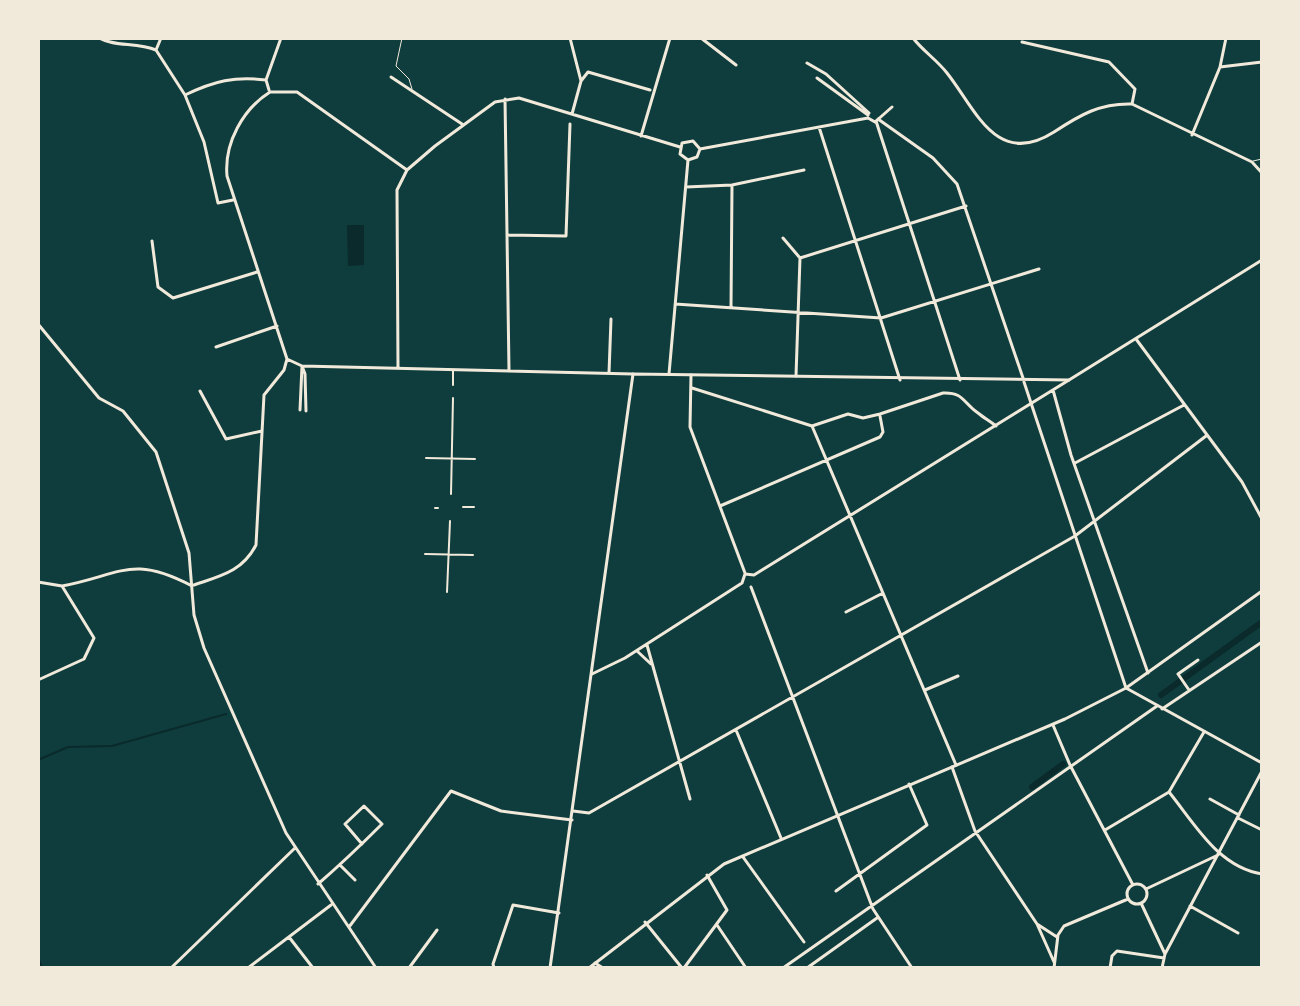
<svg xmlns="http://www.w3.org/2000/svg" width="1300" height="1006" viewBox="0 0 1300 1006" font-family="Montserrat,sans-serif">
<rect width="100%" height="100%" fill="#0f3d3e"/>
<path fill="#0a2a2b" d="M347 225H364V265L348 266Z"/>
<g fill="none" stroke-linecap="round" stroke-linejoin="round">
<path stroke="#0a2a2b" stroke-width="2" d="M38 760 68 747 112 746 226 714
M38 957 42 968"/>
<path stroke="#0a2a2b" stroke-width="6" d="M1161 695 1262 622
M1032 787 1063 764"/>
<path stroke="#f1e9da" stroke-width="1" d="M402 38 396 66 409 79 412 89
M1253 161 1262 159"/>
<path stroke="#f1e9da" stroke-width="2" d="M453 385V370
M426 458 475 459
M451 494 453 398
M463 507H474
M435 508H438
M425 554 473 555
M447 592 450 521"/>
<path stroke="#f1e9da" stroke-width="3" d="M99 38C115 47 137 42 156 50
M161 38 156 50 185 95
M570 38 581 81 572 114
M701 38 736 65
M913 38C923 51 937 60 947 73 975 108 996 169 1054 132 1080 115 1100 103 1132 104L1252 162 1262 173
M1022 42 1109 62 1135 89 1132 104
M807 63 826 74 869 113
M1220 67 1262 62
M391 77 462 124
M817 78 868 115
M266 80 281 38
M581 81 588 72 650 90
M505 99 509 370
M878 119 933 158 957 184 1023 378
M876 121 960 380
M819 127 900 380
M1192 135 1220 67 1226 38
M641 136 670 38
M700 149 868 118 875 122 892 107
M688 160 680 154 682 143 693 141 700 149
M688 160 697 157 700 149
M686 187 732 185 804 170
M233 200 218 203 204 142 185 95C214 81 235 76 266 80L269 90
M507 235 566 236 570 124
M783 238 800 258 796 376
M152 241 158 287 173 298 257 272
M800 258 966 206
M675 304 881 318 1039 269
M731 308 732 185
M38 324 99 398 123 411 156 452 189 553 194 615 204 648 286 833 376 968
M1136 339 1242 482 1262 519
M216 347 277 326
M287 359 227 176C224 143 243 109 270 92H297L407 170
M287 359 302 366 633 374
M398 367 397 190 407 170 435 146 495 102 519 98 680 147
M609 373 611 319
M669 374 688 160
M691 375 690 427 745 573
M692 388 812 426 848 414 863 418 880 414 943 393C964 392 963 403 978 413 984 418 990 421 996 426
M1053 390 1071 455 1148 673
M200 391 226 439 262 431
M300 410 302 366 305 374 306 411
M812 426 956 765
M1075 463 1184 405
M720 506 880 437 883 432 880 416
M745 574 754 575 1069 380
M38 582 62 586
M194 585C220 576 242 572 256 545L264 395 284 370 287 359
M751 587 873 909 912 968
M846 612 883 593
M647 645 690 799
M637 651 651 664
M592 674 625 658 742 583 745 574
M38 680 84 659 94 638 62 586C121 575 131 554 192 586
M1126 688 1262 591
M925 690 958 676
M1189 690 1178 674 1198 660
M1162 709 1262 642
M1053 725 1070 765 1133 885
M736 730 781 838
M952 767 975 831 1037 924 1054 962
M1169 792C1195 824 1218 867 1262 874
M1210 799 1239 815
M573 811 589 813 1075 536 1206 436
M1238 818 1262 830
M1105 830 1169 792 1204 732
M743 857 804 942
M340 865 355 880
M318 884C340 865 361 845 382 824L364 806 345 824 362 844
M1127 894a10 10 0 1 1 20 0a10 10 0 1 1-20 0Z
M1146 889 1218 855
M836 891 927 825 909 784
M1141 903 1165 954
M1190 906 1238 933
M645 922 682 968
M1037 924 1057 937
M717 925 746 968
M349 927 451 791 501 811 572 820
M289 937 313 968
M595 963 603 968
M171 968 295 848
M248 968 331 905
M409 968 437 930
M494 968 493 964 513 905 559 913
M684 968 727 910 707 875
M783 968 1157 706
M807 968 877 918
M1054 968 1058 935 1064 926 1128 899
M1110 968 1112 956 1117 951 1164 958
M1162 968 1165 954 1262 771"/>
<path stroke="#f1e9da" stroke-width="3" d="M1024 382 1126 688
M1126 688 1262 763
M550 968 633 374 1069 380 1262 260
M589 968 724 864 1065 719 1126 688"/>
</g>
<rect width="1300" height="1006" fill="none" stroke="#f1e9da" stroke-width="80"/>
</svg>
